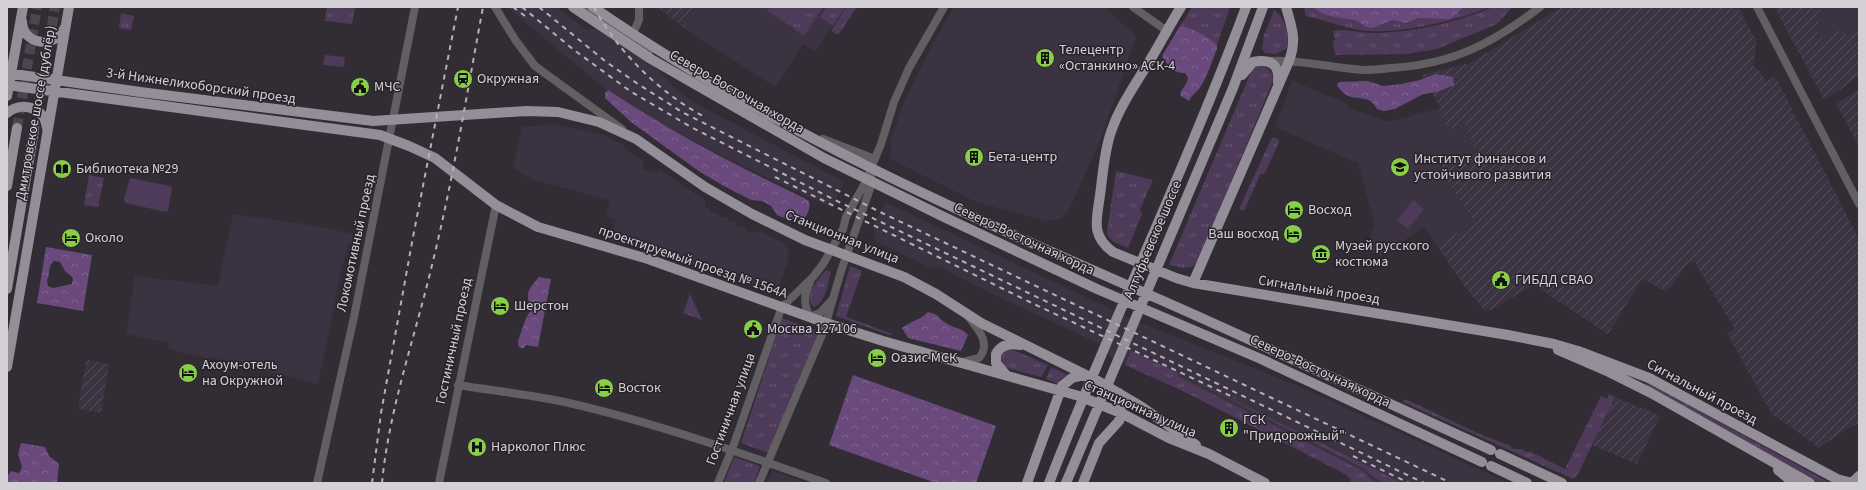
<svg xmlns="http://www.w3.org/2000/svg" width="1866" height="490" viewBox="0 0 1866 490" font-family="'Source Sans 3',sans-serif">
<defs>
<pattern id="industrial-furrows" width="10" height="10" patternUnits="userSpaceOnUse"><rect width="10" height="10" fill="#3c3342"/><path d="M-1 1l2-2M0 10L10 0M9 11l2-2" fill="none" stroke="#57505d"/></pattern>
<pattern id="grass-tufts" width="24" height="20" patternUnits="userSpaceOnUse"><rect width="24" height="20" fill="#4e3a59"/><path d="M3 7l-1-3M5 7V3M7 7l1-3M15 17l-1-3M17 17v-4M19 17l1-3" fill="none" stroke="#675570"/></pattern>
<pattern id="forest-crowns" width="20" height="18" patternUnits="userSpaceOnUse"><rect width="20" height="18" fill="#6a497d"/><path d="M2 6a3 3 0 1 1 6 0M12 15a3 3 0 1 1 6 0" fill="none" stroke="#7e628f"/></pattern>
</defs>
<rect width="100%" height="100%" fill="#322d35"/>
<path fill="#3c3342" d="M507 7H556L587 30 599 29 655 66 675 88 693 102 844 182 832 208 728 159 640 112 604 88Z
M695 7H845L815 52 803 44 775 87 684 28Z
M954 7H1104L1136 36 1101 138 1070 208 1062 218 1047 221 976 202 892 160 890 156 892 145 890 142 905 100 929 51Z
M1820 7H1859V29L1847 34 1817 42Z
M1292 81 1348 104 1347 108 1390 122 1440 108 1447 130 1465 125 1476 154 1442 164 1441 171 1474 222 1437 246 1424 227 1382 255 1365 251 1375 225 1358 163 1275 127Z
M554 124 603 135 625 145 624 149 644 161 643 170 657 172 660 170 706 201 705 208 710 209V212L719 214V217L728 218V221L737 223V226L747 227 746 231 757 233V230L783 243 788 250 789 254 787 264 777 293 767 291 745 283 747 275 739 274 738 277H729L645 248 612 239 616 219 606 216 610 200 534 180 513 168 522 127Z
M885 202 1136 321 1303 388 1508 483H1351V479L1345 474 1185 392 1112 358 1100 344 1003 299 940 267 931 268 877 242 873 228Z
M233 214 305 224 353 234 352 245 348 244 341 271 318 384 210 357 209 359 168 349 169 343 126 334 135 276 218 286Z
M772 471 807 483H767Z"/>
<path fill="url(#industrial-furrows)" d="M657 7H695L684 28Z
M1562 7H1738L1756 40 1754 67 1761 72 1766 82 1775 76 1859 239V423L1845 430 1819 448 1771 413 1727 333 1735 329 1695 263H1688L1667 292 1642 279 1608 334 1534 285 1490 310 1483 309 1462 283 1437 246 1474 222 1441 171 1442 164 1476 154 1465 125 1447 130 1440 108 1422 75 1470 63Z
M1774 7H1820L1817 41 1835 29 1847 34 1859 29V75L1836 93 1824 99Z
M1859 89V146L1836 104Z
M86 360 109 364 101 413 78 409Z
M1615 397 1641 408H1644L1660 416 1637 464 1592 445Z"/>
<path fill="url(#grass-tufts)" d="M327 7H355L352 24 325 21Z
M794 7H823L804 36 784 22Z
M827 7H845L833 26 820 17Z
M846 7H857L838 35 831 31Z
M1192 7H1230L1217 45C1211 38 1189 26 1180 26Z
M1304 7H1490C1458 20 1405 33 1370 31 1353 31 1324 20 1306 16Z
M1493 7H1512L1497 24 1437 49 1406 54 1335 55 1333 41 1335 40 1333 31C1346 28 1357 33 1370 33 1411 33 1455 23 1493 7Z
M1274 10C1284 15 1292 40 1286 49L1276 54 1265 53 1262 49 1264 35Z
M121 13 134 16 131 30 119 28Z
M1262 66C1270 69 1273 72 1273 81L1198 261 1192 267 1183 268 1169 265 1251 72 1255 67Z
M1273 137 1278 139 1279 142 1265 173 1260 175 1244 211 1239 209 1271 139Z
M1116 171 1153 180 1140 209 1142 214 1128 248C1119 244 1109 242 1107 232Z
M89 175 104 178 98 207 84 205Z
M850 266 862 271 846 317 893 334 889 335 836 316Z
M826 270 831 272C827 285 827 301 814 307 801 296 819 279 826 270Z
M690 294 702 320 683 313Z
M782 318 819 332 768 453 741 443Z
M1011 349 1048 365 1041 377 1004 367 999 361 1002 350Z
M1131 351 1179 373 1177 376 1363 471 1372 480 1378 483H1351V479L1345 474 1185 392 1125 365Z
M1051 367 1068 375 1061 379 1058 384 1046 379Z
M1181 374 1402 483C1384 483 1378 483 1365 469Z
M1646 383 1663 391 1830 483 1818 482 1661 394 1645 385Z
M1609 394 1615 397 1578 474 1573 479 1403 402 1405 399 1484 436 1509 445 1513 449H1521L1529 453V451L1565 469 1601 396 1607 399Z
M734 457 760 466 754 483H724Z"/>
<path fill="url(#forest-crowns)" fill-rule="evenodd" d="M1314 7H1464L1451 19 1418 18 1406 23 1393 20 1372 28C1365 28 1361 22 1354 20 1341 17 1324 18 1314 7Z
M1180 26C1189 26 1211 38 1217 45V49C1212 61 1208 75 1201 86 1198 92 1192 94 1189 101L1181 96 1180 93 1187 82 1188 77 1185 73C1174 74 1167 65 1162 56Z
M1435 74 1453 77 1454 85 1437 92 1423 94 1395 109 1384 111 1377 109C1367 89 1351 108 1337 85L1339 82 1368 81 1383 86 1401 84 1420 80Z
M608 90C671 132 737 166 804 198L809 201C811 209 806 219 799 224L777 215 771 206 762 201 751 200 724 186 700 172 631 122 605 98V93Z
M46 247 92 255 83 311 37 303ZM54 261 60 262 65 271 73 278 72 284 53 288 48 286 47 280C51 273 47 267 54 261Z
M539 277 551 279 538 347 526 345 524 348H520L518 345V341L526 318 532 308C523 295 530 287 539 277Z
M928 312C943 316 937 318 946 323 954 329 961 327 968 335L961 351 908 338 902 328C912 320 919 321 928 312Z
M853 375 996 426 976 483H936L829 445Z
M21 443 45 447 49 456 59 464 57 483H7V477L11 471 19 473 22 467 18 454Z"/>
<path fill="#4e3a59" d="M770 7H794L784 22 767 11Z
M325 55 345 57 344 67 323 65Z
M130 178 170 186 172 188 168 211 166 212 125 203 124 199Z
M1413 200 1424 209 1408 229 1397 220Z"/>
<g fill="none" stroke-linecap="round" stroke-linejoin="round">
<path stroke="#4a464d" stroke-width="10" stroke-dasharray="10 5" stroke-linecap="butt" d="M17 128 37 7
M34 130 55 7"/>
<path stroke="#625f63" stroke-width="8" d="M495 7 516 41 535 66 622 129
M583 7 650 50
M1133 7 1167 31
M1757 7 1859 204
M631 38 639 20V7
M1267 61C1299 59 1332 68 1364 70 1373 70 1382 69 1391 68 1453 64 1492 44 1540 7
M823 139 875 159
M810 282C804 295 803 304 810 317L820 313 831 301
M963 362 979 358C992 343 977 328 967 315
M458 385C495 391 533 395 569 403 656 423 741 453 826 483
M317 483 354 317 415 7
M439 483 496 205
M718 483 734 444 780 312 782 307 813 277 823 264 843 229 846 217 865 183 881 144 894 102 909 68 944 7
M759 483 824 330 841 271 871 186V176"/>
<path stroke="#938e97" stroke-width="10" d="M573 7 651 59 824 158 946 218 1097 289 1261 359 1482 462
M593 7C769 129 966 215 1161 300 1272 349 1381 400 1491 450
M1181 7C1169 26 1159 46 1147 65 1134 86 1119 108 1111 132 1104 152 1103 174 1100 195 1097 219 1090 235 1113 252L1176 278 1193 283 1508 335 1554 344 1578 351 1649 378 1822 471 1837 479 1852 483
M22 21C22 45 55 49 64 29
M7 73 140 92 373 121 526 111 558 112 599 122 636 139 705 187 752 214 805 240 904 277 936 294 981 323 1098 381 1142 407 1196 445
M1242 75 1253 62C1269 59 1280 63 1278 82
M7 85 380 135 409 146 435 158 496 205 538 227 648 259 826 323 883 341 1079 396 1121 413 1169 438 1209 454 1265 483
M7 96 23 7
M7 113C21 101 45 107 47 128
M7 186 17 128
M1193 283 1289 61C1297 39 1292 29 1286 7
M7 289 34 130
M1558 350 1609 372 1651 393 1810 483
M7 367 69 7
M1006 375 996 363V354C1001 344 1010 343 1020 345
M1500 454 1562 483
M1491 466 1527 483
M1778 470 1794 483
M1027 483 1062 386 1072 378 1085 375
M1049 483C1111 323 1186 168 1246 7
M1066 483 1233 88 1263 7
M1083 483 1099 443 1119 421 1121 413 1119 393
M1852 483 1859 476"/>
<path stroke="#b4b1b6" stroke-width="2" stroke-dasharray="5 5" stroke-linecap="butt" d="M513 7 525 16
M522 7 574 50 630 91 691 127 835 200 1424 483
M539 7 605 61 638 84 682 112 880 212 1451 483
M594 7C616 50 660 93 703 116
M775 177 1036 305 1235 398
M1353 456 1409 483
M372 483 381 413 413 237 458 7
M382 483C389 409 415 337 432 265 453 180 467 93 483 7"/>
</g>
<defs>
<symbol id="building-disc" viewBox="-11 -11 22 22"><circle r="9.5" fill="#89ce48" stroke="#28232b"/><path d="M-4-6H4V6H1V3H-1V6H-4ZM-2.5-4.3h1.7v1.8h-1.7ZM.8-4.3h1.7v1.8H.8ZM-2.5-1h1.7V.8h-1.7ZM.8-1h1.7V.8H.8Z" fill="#111"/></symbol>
<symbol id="station-disc" viewBox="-11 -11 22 22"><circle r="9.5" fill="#89ce48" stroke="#28232b"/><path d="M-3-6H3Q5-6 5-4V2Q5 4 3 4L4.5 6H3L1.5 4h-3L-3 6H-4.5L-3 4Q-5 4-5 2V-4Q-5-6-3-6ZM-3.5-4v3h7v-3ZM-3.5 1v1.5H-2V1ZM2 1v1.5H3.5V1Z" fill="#111"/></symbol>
<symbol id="civic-disc" viewBox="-11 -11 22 22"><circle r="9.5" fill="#89ce48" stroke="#28232b"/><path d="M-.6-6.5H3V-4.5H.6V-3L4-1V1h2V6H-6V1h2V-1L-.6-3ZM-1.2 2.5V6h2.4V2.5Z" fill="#111"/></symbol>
<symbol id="university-disc" viewBox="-11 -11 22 22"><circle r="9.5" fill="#89ce48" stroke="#28232b"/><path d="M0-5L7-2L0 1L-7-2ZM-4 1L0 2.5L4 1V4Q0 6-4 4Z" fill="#111"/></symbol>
<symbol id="library-disc" viewBox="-11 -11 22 22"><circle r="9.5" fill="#89ce48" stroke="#28232b"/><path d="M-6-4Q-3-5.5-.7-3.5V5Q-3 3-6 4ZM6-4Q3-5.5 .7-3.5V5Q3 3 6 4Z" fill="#111"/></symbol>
<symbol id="hotel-disc" viewBox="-11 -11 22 22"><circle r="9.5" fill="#89ce48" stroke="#28232b"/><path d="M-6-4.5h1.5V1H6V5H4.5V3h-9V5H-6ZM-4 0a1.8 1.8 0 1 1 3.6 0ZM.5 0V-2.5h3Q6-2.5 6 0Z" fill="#111"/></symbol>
<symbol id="museum-disc" viewBox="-11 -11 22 22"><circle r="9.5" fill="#89ce48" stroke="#28232b"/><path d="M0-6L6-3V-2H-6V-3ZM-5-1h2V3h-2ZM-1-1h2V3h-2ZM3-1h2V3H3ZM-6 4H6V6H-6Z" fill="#111"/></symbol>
<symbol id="hospital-disc" viewBox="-11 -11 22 22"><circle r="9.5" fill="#89ce48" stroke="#28232b"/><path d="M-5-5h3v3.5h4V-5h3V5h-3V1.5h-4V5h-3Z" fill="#111"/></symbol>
</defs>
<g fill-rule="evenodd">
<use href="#building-disc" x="1034" y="47" width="22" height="22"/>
<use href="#station-disc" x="452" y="68" width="22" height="22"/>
<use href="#civic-disc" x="349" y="76" width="22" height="22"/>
<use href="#building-disc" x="963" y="146" width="22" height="22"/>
<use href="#university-disc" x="1389" y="156" width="22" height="22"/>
<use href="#library-disc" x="51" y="158" width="22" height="22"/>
<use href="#hotel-disc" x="1283" y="199" width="22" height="22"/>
<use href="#hotel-disc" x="1282" y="223" width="22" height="22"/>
<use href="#hotel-disc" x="60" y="227" width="22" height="22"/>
<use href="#museum-disc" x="1310" y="243" width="22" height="22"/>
<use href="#civic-disc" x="1490" y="269" width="22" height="22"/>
<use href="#hotel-disc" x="489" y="295" width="22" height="22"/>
<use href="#civic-disc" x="742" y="318" width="22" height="22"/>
<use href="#hotel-disc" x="866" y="347" width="22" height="22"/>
<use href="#hotel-disc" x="177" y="362" width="22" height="22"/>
<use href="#hotel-disc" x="593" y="377" width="22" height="22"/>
<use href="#building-disc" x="1218" y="417" width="22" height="22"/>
<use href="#hospital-disc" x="466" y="436" width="22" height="22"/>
</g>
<g text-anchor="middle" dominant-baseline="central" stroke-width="3" stroke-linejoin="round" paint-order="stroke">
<g font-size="14" fill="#d4d1d6" stroke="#28232b" text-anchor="start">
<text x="1059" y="50">Телецентр<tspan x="1059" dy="16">«Останкино» АСК-4</tspan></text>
<text x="477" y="79">Окружная</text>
<text x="374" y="87">МЧС</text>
<text x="988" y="157">Бета-центр</text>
<text x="1414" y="159">Институт финансов и<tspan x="1414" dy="16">устойчивого развития</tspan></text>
<text x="76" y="169">Библиотека №29</text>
<text x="1308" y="210">Восход</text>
<text x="1279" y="234" text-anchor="end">Ваш восход</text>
<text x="85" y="238">Около</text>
<text x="1335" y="246">Музей русского<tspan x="1335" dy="16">костюма</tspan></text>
<text x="1515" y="280">ГИБДД СВАО</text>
<text x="514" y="306">Шерстон</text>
<text x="767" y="329">Москва 127106</text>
<text x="891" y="358">Оазис МСК</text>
<text x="202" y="365">Ахоум-отель<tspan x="202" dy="16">на Окружной</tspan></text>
<text x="618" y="388">Восток</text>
<text x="1243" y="420">ГСК<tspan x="1243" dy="16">"Придорожный"</tspan></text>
<text x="491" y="447">Нарколог Плюс</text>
</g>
<g font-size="14" fill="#d4d1d6" stroke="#28232b">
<text transform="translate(201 86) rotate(8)">3-й Нижнелихоборский проезд</text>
<text transform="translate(737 92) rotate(30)">Северо-Восточная хорда</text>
<text transform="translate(36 113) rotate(-80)">Дмитровское шоссе (дублёр)</text>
<text transform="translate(842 237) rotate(22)">Станционная улица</text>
<text transform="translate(1024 239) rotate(25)">Северо-Восточная хорда</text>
<text transform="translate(1153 240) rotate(-67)">Алтуфьевское шоссе</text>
<text transform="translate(356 243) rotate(-78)">Локомотивный проезд</text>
<text transform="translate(693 262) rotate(19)">проектируемый проезд № 1564А</text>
<text transform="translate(1319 290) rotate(9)">Сигнальный проезд</text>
<text transform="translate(454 341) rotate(-78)">Гостиничный проезд</text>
<text transform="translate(1320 371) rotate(25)">Северо-Восточная хорда</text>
<text transform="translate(1702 392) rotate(28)">Сигнальный проезд</text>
<text transform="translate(731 409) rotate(-70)">Гостиничная улица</text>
<text transform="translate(1140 409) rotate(24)">Станционная улица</text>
</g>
</g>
<rect width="1866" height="490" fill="none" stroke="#d4d1d6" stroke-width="16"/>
</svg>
